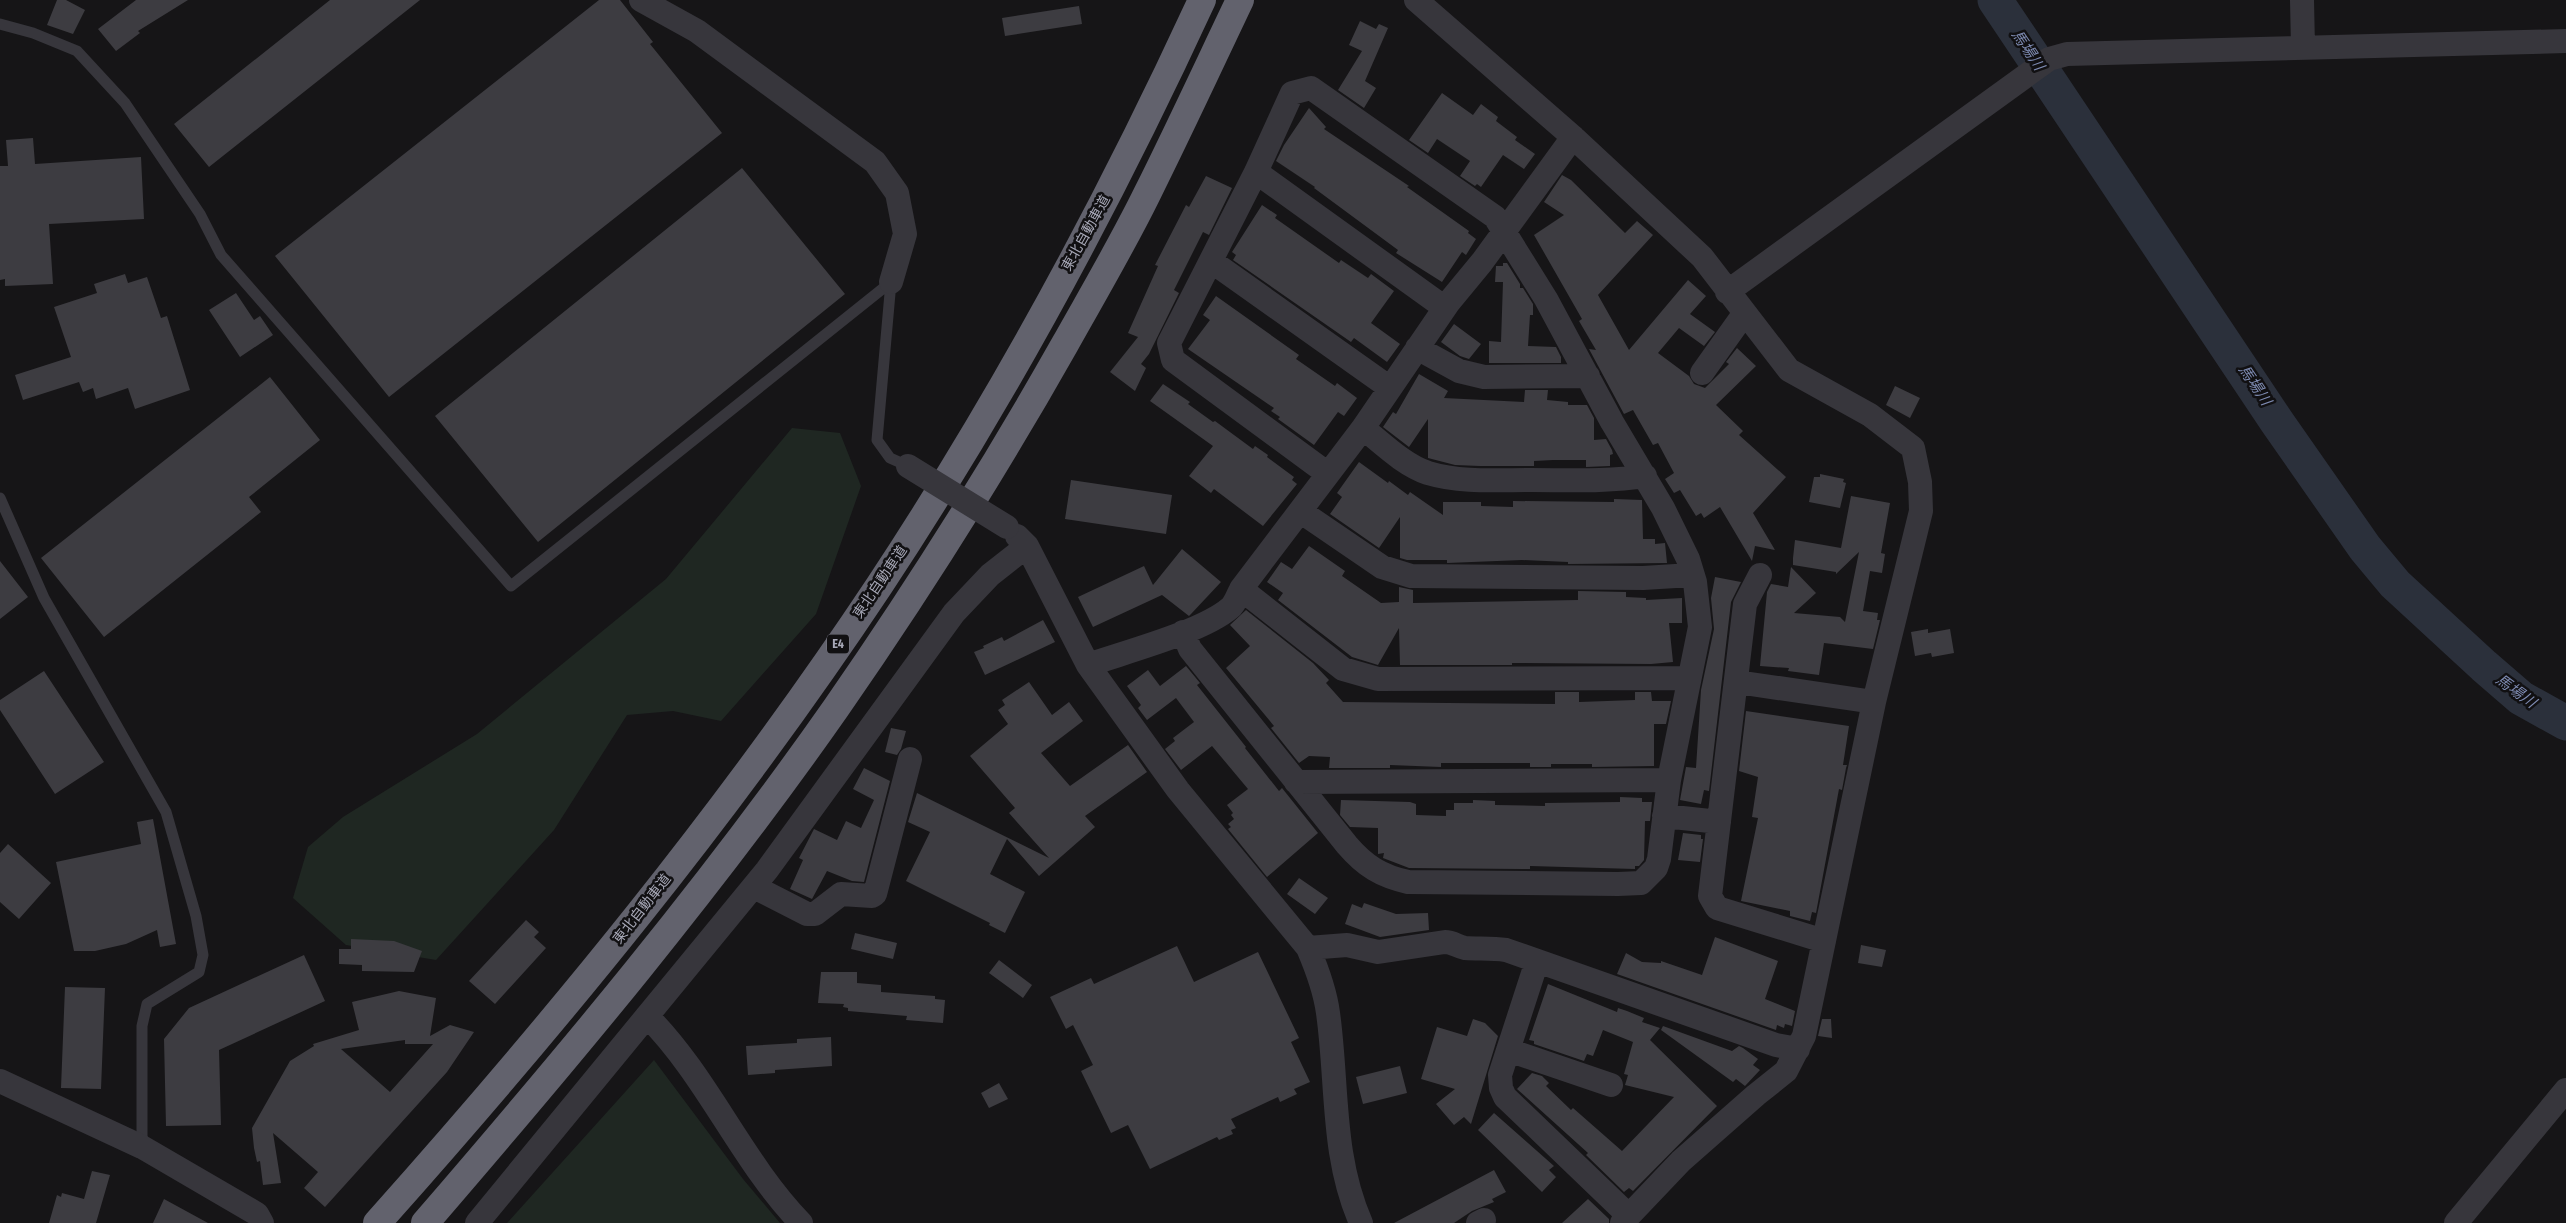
<svg xmlns="http://www.w3.org/2000/svg" width="2566" height="1223" viewBox="0 0 2566 1223" font-family="'Fira Sans Condensed','Noto Sans JP',sans-serif">
<rect width="100%" height="100%" fill="#161517"/>
<path fill="#1f2722" d="M792 428 840 433 861 486 816 614 721 721 673 711 627 715 554 830 436 960 346 945 293 898 308 847 343 817 477 734 666 579Z
M654 1060 743 1179 780 1223H507Z"/>
<g fill="none" stroke-linecap="round" stroke-linejoin="round">
<path stroke="#2b303b" stroke-width="35" d="M1995 0 2277 422 2365 548 2395 584 2484 666 2521 698 2566 723"/>
</g>
<path fill="#3d3c41" fill-rule="evenodd" d="M57 0H66L85 10 73 34 47 25Z
M136 0H188L138 31 140 33 116 51 98 29Z
M330 0H420L209 167 174 124Z
M599 0H620L653 42 650 44 722 133 389 397 275 256Z
M1079 6 1082 24 1005 36 1002 18Z
M1360 21 1376 29 1379 24 1388 28 1365 81 1376 88 1364 108 1338 90 1362 51 1349 45Z
M1442 93 1473 115 1481 104 1498 117 1496 121 1517 137 1515 140 1535 154 1524 169 1503 155 1481 187 1477 184 1475 186 1460 176 1470 161 1437 139 1428 153 1409 140Z
M1309 108 1326 127 1324 129 1409 186 1407 187 1469 231 1468 233 1476 239 1466 255 1462 252 1442 282 1396 253 1398 250 1314 188 1315 187 1276 161 1284 145Z
M33 138 35 164 141 157 144 219 49 224 53 284 5 286V279L0 280V166H8L6 140Z
M742 168 845 294 538 542 435 416Z
M1562 175 1571 180 1625 233 1637 221 1653 235 1598 295 1629 350 1688 280 1706 296 1690 314 1715 332 1704 346 1679 328 1658 353 1689 376 1694 384 1705 388 1729 364 1726 362 1737 348 1756 366 1716 405 1743 431 1739 435 1786 477 1753 513 1775 550 1755 546 1752 561 1720 507 1704 518 1701 513 1696 516 1680 490 1674 493 1665 479 1674 473 1658 443 1653 445 1633 410 1624 414 1589 349 1596 350 1579 321 1582 319 1534 235 1564 215 1544 202Z
M1206 176 1232 188 1209 235 1203 232 1174 290 1179 293 1149 354 1141 364 1146 368 1135 391 1110 372 1138 337 1128 333 1158 266 1155 265 1186 205 1189 207Z
M1262 205 1277 215 1275 218 1339 263 1341 260 1368 278 1371 274 1394 291 1371 323 1400 344 1387 362 1354 338 1351 342 1233 260 1236 255 1232 252Z
M1503 263H1507L1520 284V288H1523L1533 304V315H1530L1528 346 1556 347 1561 357V363H1489V341L1501 342 1503 282H1495L1496 266H1503Z
M125 274 128 283 147 277 161 318 167 316 190 390 135 409 128 388 96 399 93 388 83 392 79 382 23 400 15 375 71 357 54 307 97 293 94 284Z
M236 293 254 320 260 316 273 335 240 357 209 310Z
M1216 296 1299 355 1296 359 1335 386 1337 383 1357 398 1344 416 1338 412 1314 445 1278 419 1280 417 1271 411 1274 408 1188 349 1210 320 1203 315Z
M1454 324 1481 344 1469 359 1460 356 1441 342Z
M1419 374 1448 391 1444 398 1524 402 1525 390H1548L1547 400 1568 402V405H1587L1594 418V440L1606 439 1612 450 1613 454 1610 455V466L1586 467V460H1553L1534 461V466H1480L1455 465 1428 458V419L1409 447 1383 427 1393 412 1396 414Z
M270 377 320 440 249 497 261 512 104 637 41 558Z
M1163 384 1190 402 1188 404 1213 422 1215 421 1253 449 1255 446 1268 455 1267 457 1294 477 1292 480 1297 484 1263 526 1214 489 1211 493 1189 476 1213 446 1150 401Z
M1895 386 1920 398 1910 418 1886 405Z
M1359 462 1388 483 1389 481 1408 495 1410 492 1443 515V502H1481V506L1513 507V501L1614 502V499L1642 500 1643 539H1655V544L1665 543 1667 563 1568 564V562L1522 560 1447 563V560H1407L1400 558V517L1379 548 1330 514 1342 497 1337 493Z
M1820 474 1844 479 1843 482 1846 483 1840 508 1809 502 1814 477H1820Z
M1071 480 1172 495 1166 534 1065 519Z
M1851 496 1890 503 1881 553 1885 554 1882 573 1870 571 1863 611 1878 613 1877 620H1880L1873 649 1824 643 1819 675 1788 671 1789 668 1760 666 1767 592 1771 584 1788 587 1791 567 1816 593 1794 613 1840 617 1845 622 1859 552 1836 574V572L1793 565V558L1795 540 1841 548Z
M1309 546 1345 571 1342 576 1381 603 1399 602V587L1413 590V603L1578 600V591L1626 592V597L1646 598V600L1682 598V623H1669L1673 662 1651 664 1512 663V665H1400L1399 628 1378 665 1352 657 1278 600 1283 593 1267 582 1281 562 1292 569Z
M1182 549 1221 582 1191 614 1189 616 1162 595 1093 627 1078 597 1144 566 1153 585Z
M0 561 28 597 0 619Z
M1715 577 1741 582 1731 602 1709 791 1704 790 1701 804 1680 800 1686 767 1696 768 1701 690 1714 629 1711 598Z
M1246 610 1313 663 1329 680 1326 683 1343 702 1555 704V692H1579V702L1635 700V692H1651L1652 701H1671L1666 724H1654V766L1592 767V764H1551V767H1530V763H1441V767L1390 765V768H1329L1330 757 1309 756 1299 763 1271 728 1274 726 1226 668 1250 646 1230 625Z
M1043 620 1055 642 985 675 974 652 984 648 983 646 1002 637 1004 641Z
M1928 629V633L1950 629 1954 653 1932 657 1931 653 1915 656 1911 632Z
M1186 666 1200 683 1197 685 1246 747 1245 748 1279 791 1282 788 1318 833 1267 877 1228 829 1231 827 1228 824 1234 819 1231 815 1233 813 1227 805 1248 789 1212 746 1181 770 1165 749 1175 741 1173 738 1194 722 1176 698 1147 720 1138 708 1141 705 1127 686 1148 670 1160 686Z
M44 671 104 762 55 794 0 710V700Z
M1029 682 1052 715 1069 702 1083 721 1041 753 1070 786 1128 745 1147 772 1085 816 1095 827 1039 876 1007 839 990 874 1025 892 1005 933 989 925 990 923 906 881 930 832 908 822 917 793 1049 858 1009 813 1015 808 970 756 1008 724 998 710 1005 705 1002 700Z
M1746 711 1849 726 1843 765H1847L1846 768 1842 790 1839 789 1816 913 1812 912 1810 921 1790 916V911L1741 901 1758 818 1752 817 1758 777 1739 771Z
M891 728 906 731 901 749 897 755 885 752Z
M864 768 890 781 864 882 852 881 827 871 812 899 790 889 803 860 799 858 814 829 837 840 846 821 861 828 874 800 853 789Z
M1620 797 1642 798V802H1652L1650 821H1645L1644 860 1639 866H1635V869L1530 866V869H1521L1409 868 1383 858 1384 853 1378 854V828L1350 827 1340 815 1341 800 1410 802 1416 804V815L1446 816V810H1454V803H1473V800L1495 801V805L1545 806V803L1620 802Z
M153 819 176 944 160 947 157 930 126 944 95 951H74L56 862 141 844 137 822Z
M1683 833 1701 835V839H1703L1700 862 1678 860Z
M8 844 51 883 19 919 0 902V853Z
M1299 878 1328 898 1315 914 1287 894Z
M1364 903 1396 914 1428 913 1429 930 1380 937 1345 924 1352 904 1362 908Z
M526 920 539 932 534 937 546 948 495 1004 469 981Z
M855 933 897 943 893 959 851 949Z
M1715 937 1778 961 1765 999 1795 1011 1792 1026 1785 1024 1784 1028 1777 1025 1776 1030 1617 974 1626 953 1642 962 1661 963V961L1702 975Z
M351 939 394 941 422 951 414 972 362 971V965L339 964V949H351Z
M1861 945 1886 950 1882 967 1858 963Z
M1177 946 1194 982 1258 952 1299 1038 1291 1042 1310 1082 1294 1089 1297 1094 1280 1102 1278 1097 1231 1119 1236 1128 1231 1130 1233 1134 1219 1140 1217 1137 1150 1169 1128 1125 1111 1133 1081 1071 1093 1065 1073 1025 1066 1029 1050 997 1091 978 1094 984Z
M304 955 325 1001 219 1050 221 1125 166 1126 164 1039 189 1008Z
M999 960 1032 985 1023 998 989 973Z
M821 972H857V983L881 985V992L935 996V999L945 1000 943 1023 906 1020 907 1016 848 1011V1008L843 1007 844 1004 818 1003Z
M1548 984 1617 1012 1618 1008 1627 1011 1644 1018 1642 1022 1660 1028 1650 1040 1717 1106 1633 1191 1629 1188 1624 1192 1586 1155 1588 1153 1517 1089 1532 1073 1542 1076 1549 1083 1546 1086 1571 1110 1573 1108 1622 1151 1674 1097 1625 1085 1628 1075 1624 1074 1633 1042 1603 1030 1593 1056 1587 1054 1584 1061 1534 1044V1041L1529 1040Z
M65 987 105 988 101 1089 61 1088Z
M399 991 436 998 430 1036 450 1025 474 1032 447 1072 325 1207 304 1188 318 1172 273 1133 281 1183 263 1185 260 1161 257 1162 254 1148 252 1128 290 1061 314 1046 313 1044 359 1030 352 1002ZM405 1040V1044H433L390 1092 341 1049Z
M1473 1019 1485 1023 1498 1036 1471 1124 1464 1117 1454 1125 1436 1104 1455 1089 1421 1079 1437 1027 1467 1036Z
M1822 1019H1831L1832 1038 1818 1036Z
M1663 1026 1732 1051 1739 1046 1743 1048 1758 1059 1753 1065 1760 1070 1745 1086 1736 1079 1733 1082 1661 1030Z
M831 1037 832 1066 775 1070V1073L748 1075 746 1046 797 1043V1039Z
M1400 1066 1407 1093 1363 1104 1356 1077Z
M999 1083 1008 1099 989 1108 981 1093Z
M1494 1113 1554 1166 1549 1170 1556 1177 1542 1192 1478 1130Z
M1494 1170 1506 1192 1492 1199 1494 1202 1472 1211 1454 1223H1394Z
M92 1171 110 1175 96 1223H49L57 1195 61 1197 62 1193 84 1199Z
M164 1199 208 1223H153Z
M1588 1199 1609 1219V1223H1562Z"/>
<g fill="none" stroke-linecap="round" stroke-linejoin="round">
<path stroke="#37363c" stroke-width="11" d="M0 24 33 33 77 51 125 103 200 214 221 255 511 586 891 282
M891 282 877 440 890 458 908 466
M0 498 44 598 166 812 196 916 203 955 199 972 147 1004 142 1026V1147"/>
<path stroke="#37363c" stroke-width="24" d="M641 0 697 31 875 162 897 193 905 234 891 282
M1416 0 1573 137 1702 257 1789 370 1870 415 1913 448 1920 482 1921 511 1874 702 1804 1036 1786 1071 1756 1095 1681 1161 1622 1223
M2302 0 2303 47
M1256 172 1445 308
M1211 261 1390 388
M1727 292 2049 59 2067 54 2566 41
M1417 348 1459 371 1484 377 1588 376
M1702 373 1744 314
M1363 428C1383 444 1404 465 1428 473 1461 483 1497 480 1531 480 1569 480 1607 482 1645 476
M1300 511 1382 567 1411 576 1643 578 1692 575
M1017 536 1027 546 1088 665 1178 790 1308 948C1317 969 1325 990 1328 1013 1338 1084 1331 1155 1361 1223
M1760 575 1745 604 1710 896 1717 908 1824 941
M1241 589 1343 669 1378 679 1688 678
M1183 632 1190 649 1347 845C1365 866 1381 876 1408 882L1618 884 1641 883 1656 868 1659 859 1669 780 1700 627 1695 582 1688 559 1663 508 1612 422 1546 299 1495 217 1311 88 1292 93 1256 172 1169 343 1173 360 1328 474
M1088 665C1125 652 1202 632 1230 608 1235 604 1238 595 1241 589L1363 428 1449 302 1482 262 1573 137
M1737 682 1874 702
M1296 782 1669 780
M1664 816 1719 822
M754 887 807 914H815L841 894 872 896 875 894 910 759
M1308 948 1347 945 1378 952 1445 942C1453 942 1458 947 1465 948 1478 949 1491 948 1506 950L1776 1045 1798 1049
M1537 961 1500 1075 1501 1088 1505 1097 1629 1216
M647 1016C708 1077 741 1161 801 1223
M1508 1050 1611 1085
M0 1081 142 1147 257 1214 262 1223
M477 1223 767 870 954 613 990 575 1027 546
M1478 1223 1484 1220
M2456 1223 2566 1090"/>
<path stroke="#62626d" stroke-width="28" d="M377 1223C557 1021 729 812 879 586 1002 400 1109 202 1202 0
M425 1223C569 1056 710 888 836 708 918 590 995 468 1065 344 1093 294 1122 245 1147 194 1179 130 1209 65 1240 0"/>
<path stroke="#37363c" stroke-width="24" d="M908 466 1007 527"/>
</g>
<g text-anchor="middle" dominant-baseline="central" stroke-width="5" stroke-linejoin="round" paint-order="stroke">
<rect fill="#111012" stroke="#7a7a86" stroke-width="1" x="827" y="634.5" width="22" height="19" rx="4"/>
<g font-size="12" font-weight="bold" fill="#a7a8b7">
<text x="838" y="644">E4</text>
</g>
<g font-size="14" fill="#a7a8b7" stroke="#111012">
<text transform="translate(1086 233) rotate(-61)">東北自動車道</text>
<text transform="translate(880 582) rotate(-56)">東北自動車道</text>
<text transform="translate(642 909) rotate(-52)">東北自動車道</text>
</g>
<g font-size="15" font-style="italic" fill="#7e8bb2" stroke="#111012">
<text transform="translate(2028 50) rotate(56)">馬場川</text>
<text transform="translate(2255 385) rotate(56)">馬場川</text>
<text transform="translate(2516 691) rotate(36)">馬場川</text>
</g>
</g>
</svg>
